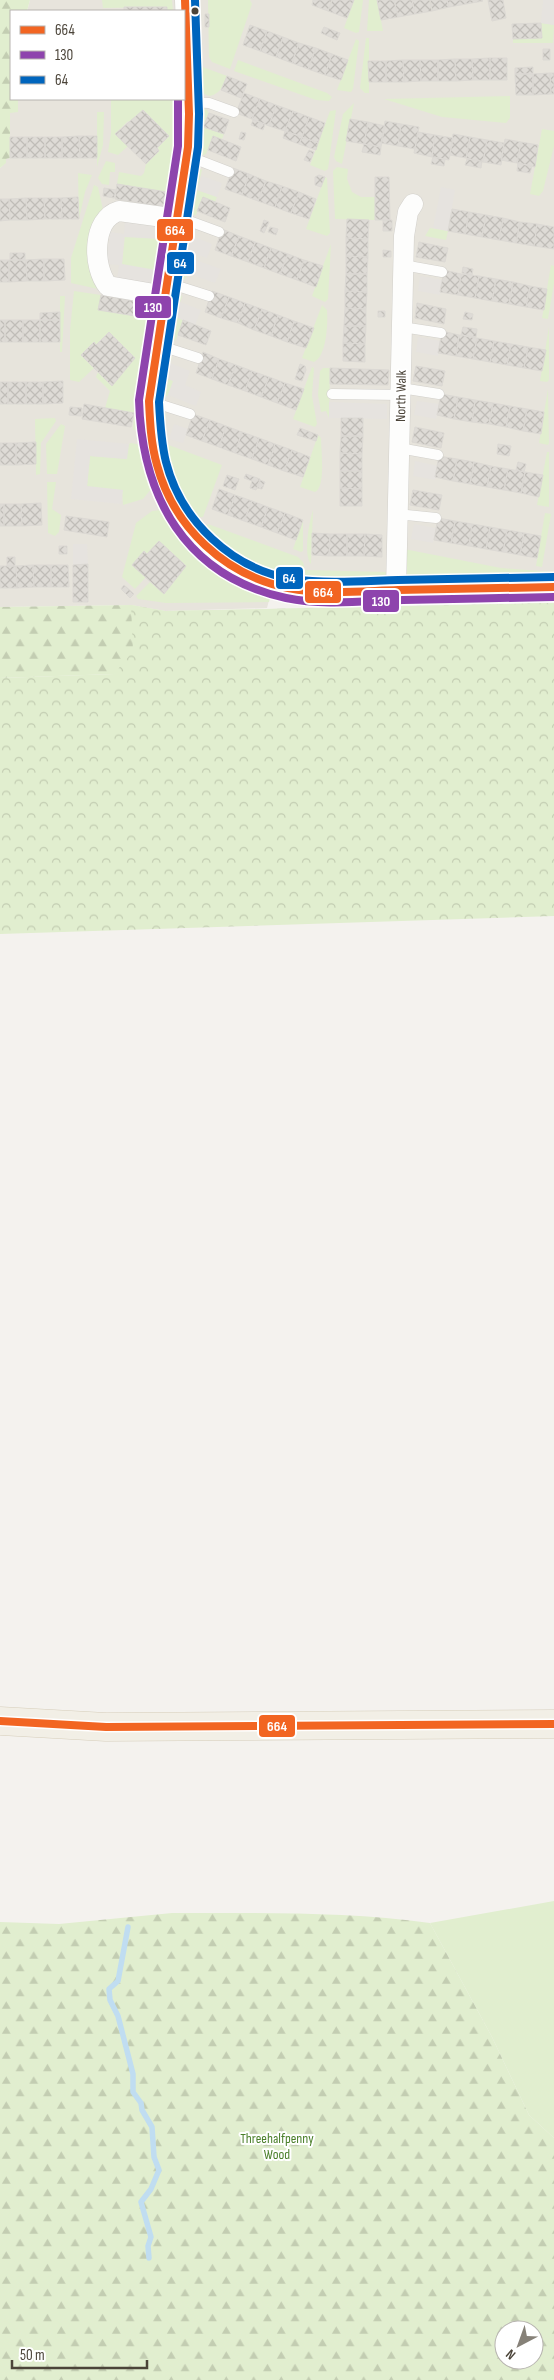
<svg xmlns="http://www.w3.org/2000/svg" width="554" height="2380" viewBox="0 0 554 2380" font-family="'Sofia Sans Condensed',sans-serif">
<defs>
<pattern id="forest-firs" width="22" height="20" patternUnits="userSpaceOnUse" patternTransform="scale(1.25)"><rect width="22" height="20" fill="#e1eecf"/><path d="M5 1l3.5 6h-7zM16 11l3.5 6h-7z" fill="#c3cdb2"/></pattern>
<pattern id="park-crowns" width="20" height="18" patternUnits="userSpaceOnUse" patternTransform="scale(1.25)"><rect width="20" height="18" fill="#e1eecf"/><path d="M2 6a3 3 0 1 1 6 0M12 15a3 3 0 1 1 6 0" fill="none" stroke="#c3cdb2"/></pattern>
<pattern id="building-cross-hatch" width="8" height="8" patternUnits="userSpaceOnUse" patternTransform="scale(1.25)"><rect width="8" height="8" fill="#dedbd6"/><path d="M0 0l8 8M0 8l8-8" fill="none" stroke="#c0bdb8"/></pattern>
</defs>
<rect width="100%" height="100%" fill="#f4f2ee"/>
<path fill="#e7e4dc" d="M30 0H184L188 115 148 401 187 529 273 585 267 608 165 611 131 605 0 607V168L5 163 6 159 10 158V112H18V99H184V11H27Z
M187 0H554V586H286L200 540 150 430 180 215Z"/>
<path fill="#e1eecf" d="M102 0H172L173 11H167V7L103 8Z
M208 0H250L252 4 230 69 212 62 209 57Z
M354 0H363L359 32 356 33 344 28Z
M369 0H377L383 31H367Z
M541 23 554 25 553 43H513V39L541 37Z
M366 38H369V93H365L360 88Z
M356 39 359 41 353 89 351 92 337 90Z
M238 60 327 93 332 97 329 101 316 100 234 71Z
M200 66 227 76C223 86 221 93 210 96L201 93 199 87Z
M510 96V118L506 123 442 117 384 99Z
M111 99H179L175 164 168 210H164L167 192 117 184 119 172 141 176 144 173 146 164 159 151 143 111 130 123 128 121 115 134 128 146 118 155 108 152 111 133Z
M354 103 342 164 336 161 334 157 343 114Z
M201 109H206L209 113 204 127 224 134 222 139 213 136 206 154 201 156 197 149 199 113Z
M336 110 328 169 325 171 310 165 330 111Z
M97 112H104L103 145 97 167Z
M542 129 554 131V146L543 191 539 196 530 194Z
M106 161 115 163V172H110L109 185 102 184 98 178Z
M337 167 348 169 347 179 352 192 361 197H375V220L335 219 333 171Z
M199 168 202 170 197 190 217 197 215 202 203 197 196 215H193L189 211 195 171Z
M78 173 92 175 85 192 79 219Z
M325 177 327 178 330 233 327 236 306 229Z
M94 185 98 187 103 210 98 289 71 283V258Z
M161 225H166L158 284 155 286 122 264 125 236 160 239Z
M189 228 193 232 187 251 195 254 186 278 183 280 179 277 186 231Z
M430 228 448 231 446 240 425 236Z
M331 244 328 299 325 302 312 296Z
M551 265 554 266V283L548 319 542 318Z
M74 291 101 295 99 310 148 318 151 299 155 303 139 404 138 430H133L134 413 105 408 110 391 96 377 98 372 112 385 135 358 109 332 96 345 94 343 81 355 94 368 79 382 70 380V330Z
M180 293 182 297 175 317 183 320 176 340 171 342 169 339 177 295Z
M60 296H65L62 352H60Z
M322 305 327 310C328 322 327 356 314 362L302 358Z
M549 327V380L547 382 540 381Z
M170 354 172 358 165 377 174 381 168 395 162 398 161 395 166 358Z
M312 367 314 368 312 396 317 424 315 427 293 419Z
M323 368H330L329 418 326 411 321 412 318 395 320 371Z
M548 389 549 443 548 445 539 443Z
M162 411 166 414 163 438 166 444 222 465 203 517H191C169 482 162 455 159 415Z
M55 418 56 421 41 443 40 474 36 475 35 419Z
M61 424 65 426 57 474H47L46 444Z
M318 435 321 438C321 450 326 487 315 492L300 487Z
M131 443 141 445 152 488 143 499 123 505 122 490 87 487 90 456 126 459 129 444Z
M547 452H549V507L537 505Z
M47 482H56L52 509 61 515 59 532 55 536 48 533Z
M161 510 188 543 216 567 236 580 271 594 269 602 166 603 138 599 136 596 150 582 164 594 186 566 159 541 147 554 144 551 132 565 146 577 135 589 122 577 136 523 152 511Z
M313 510 311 564C303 554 309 523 313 510Z
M545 513 551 514 542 567 536 566Z
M303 520V551L301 552 293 549Z
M208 524 298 557 303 562 305 570 388 572 382 578 374 580C306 581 256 584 204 531Z
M404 549 501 568 554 572V577L410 580 404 570Z
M554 1901V2138L529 2115 492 2037 430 1923Z"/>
<path fill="url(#forest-firs)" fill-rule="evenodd" d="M0 0H30L27 11H11V99H18V112L10 113V158L6 159V163L0 168Z
M554 603 114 674 0 678V607L131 605 165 611Z
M172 1913C258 1913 344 1911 430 1923L492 2037 529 2115 554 2138V2380H0V1922L59 1924ZM504 2330H534V2360H504Z"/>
<path fill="url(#park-crowns)" d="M554 603V916L0 934V678L114 674 133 651 131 605 165 611Z"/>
<path fill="#e6e3df" d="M543 0H554V25L541 23Z
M202 176 222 183 217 197 197 190Z
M441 187 455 190 448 231 433 228Z
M125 221 161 225 160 239 124 237 122 264 156 270 154 284 117 279 119 265 106 264 110 232 124 234Z
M192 236 212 244 207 258 187 251Z
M193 259 221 269 215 283 187 273Z
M420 276 443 280 440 295 418 291Z
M180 302 201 310 195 325 175 317Z
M418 337 441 341 438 356 416 352Z
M170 363 190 371 185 385 201 392 196 406 168 395 173 381 165 378Z
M417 401 439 404 436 419 414 415Z
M329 402 387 404V419L329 418Z
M174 424 188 429 183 443 169 439Z
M77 439 129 444 127 459 90 456 87 486 123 490 121 504 71 499Z
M415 461 438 466 435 480 413 476Z
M414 524 436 528 433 543 411 539Z
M73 544H87L88 564 73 565Z"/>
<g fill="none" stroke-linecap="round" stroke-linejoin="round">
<path stroke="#c0ddf1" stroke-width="5.5" d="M128 1927 118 1981 109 1989 110 2000 118 2016 133 2074V2092L141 2103 142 2110 152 2127 154 2157 159 2170 151 2189 141 2202 151 2237 148 2246 149 2258"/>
</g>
<path fill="url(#building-cross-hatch)" stroke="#dcd9d4" d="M313 0H332L328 11 312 5Z
M332 0H354L347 18 328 11Z
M377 0H394L398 17 381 20Z
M394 0H412L415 14 398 17Z
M412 0H430L432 11 415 14Z
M430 0H447L449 7 432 11Z
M447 0H465L466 4 449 7Z
M465 0H482L483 1 466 4Z
M488 0H503L506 18 492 21Z
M124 7H167V11H124Z
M205 14H209V27H205Z
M541 23 542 38 513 39 512 24Z
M250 25 267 31 260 51 243 45Z
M324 27 340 33 337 40 321 33Z
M267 31 283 37 276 57 260 51Z
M283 37 299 43 292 63 276 57Z
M299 43 316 48 308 69 292 63Z
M316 48 332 54 325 75 308 69Z
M543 49H550V60H543Z
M332 54 348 60 341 80 325 75Z
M490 58V80H473L472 59Z
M490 58H507V80H490Z
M455 59 456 81H438V60Z
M455 59H472L473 80 456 81Z
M403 60 404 82H386V61Z
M403 60H420L421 81 404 82Z
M420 60H438V81H421Z
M368 61H386V82H369Z
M533 67V74H515V68Z
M550 73H554V94H551Z
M550 73 551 94 533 95V74Z
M515 74H533V95H516Z
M227 76 247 84 241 98 221 90Z
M244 93 260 99 252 119 236 113Z
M260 99 276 105 269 126 252 119Z
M276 105 293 111 285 131 269 126Z
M143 110 169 136 157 148 159 151 146 164 115 134Z
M293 111 309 117 302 137 285 131Z
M209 113 229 120 224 134 203 127Z
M309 117 325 123 318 143 302 137Z
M350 119 368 122 364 144 346 141Z
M253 120 265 124 263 130 251 125Z
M385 121 401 124 398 146 381 143Z
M368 122 385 126 381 147 364 144Z
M401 124 419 127 415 149 398 146Z
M285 131 302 137 299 144 283 138Z
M241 132 246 133 244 140 239 139Z
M418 132 435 135 432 157 414 153Z
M453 134 470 137 466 158 450 155Z
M435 135 453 138 449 160 432 157Z
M79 136H97V158H80Z
M79 136 80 158H62V137Z
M213 136 241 147 236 161 208 150Z
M10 137H27V158H10Z
M27 137H45V158H27Z
M45 137H62V158H45Z
M302 137 318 143 316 150 299 144Z
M470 137 487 140 483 162 466 158Z
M505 139 521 142 517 163 501 160Z
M487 140 504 143 501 165 483 162Z
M521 142 538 145 535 167 517 163Z
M364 144 381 147 380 155 362 152Z
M309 150 314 152 310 162 304 160Z
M433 157 445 159 444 166 431 164Z
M467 159 482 161 481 168 465 165Z
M518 163 532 166 530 173 517 171Z
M233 168 249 174 242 195 225 189Z
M249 174 266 181 258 201 242 195Z
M319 175 325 177 321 187 315 185V177Z
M375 177H389L390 220H375Z
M266 181 282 186 275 207 258 201Z
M117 184 167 192 165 207 115 199Z
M282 186 299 192 291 213 275 207Z
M104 188 116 190 114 198 103 196Z
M299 192 316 199 309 219 291 213Z
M78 197 79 219H62L61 198Z
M203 197 230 208 225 222 197 211Z
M26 198H44L45 219 27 220Z
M26 198 27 220H10L9 199Z
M44 198H61L62 219H45Z
M0 199H9L10 220 0 221Z
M452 209 469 212 465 234 448 231Z
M469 212 486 215 482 237 465 234Z
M486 215 503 218 499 240 482 237Z
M503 218 520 222 516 243 499 240Z
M347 219 369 220 368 239 346 238Z
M264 220 269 222 264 233 260 231Z
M383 220H392V231H383Z
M520 222 537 224 534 246 516 243Z
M537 224 554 227V249L534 246Z
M270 227 278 229 276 235 268 232Z
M222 229 239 236 231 256 215 250Z
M239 236 255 242 248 262 231 256Z
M346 238 368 239V257L346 256Z
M255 242 271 248 264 268 248 262Z
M419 242 448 248 445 262 416 257Z
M271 248 288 254 280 274 264 268Z
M383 250 391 251V257H383Z
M10 253H25V260H10Z
M288 254 304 260 297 280 280 274Z
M346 256 368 257 367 274H346Z
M44 259H64L65 280 44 281Z
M44 259V281H27L26 260Z
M0 260H9V282H0Z
M9 260H26L27 281 9 282Z
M304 260 323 266 316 287 297 280Z
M463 267 473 269 472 275 462 273Z
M444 270 461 274 458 295 440 292Z
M346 274H367V292L345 291Z
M461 274 479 276 475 298 458 295Z
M479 276 496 279 492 301 475 298Z
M496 279 513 282 509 304 492 301Z
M513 282 530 286 526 307 509 304Z
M530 286 547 289 544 310 526 307Z
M212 291 229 297 221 318 205 312Z
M345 291 367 292 366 309 345 308Z
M101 295 150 304 148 318 98 310Z
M229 297 245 303 238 323 221 318Z
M245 303 262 309 254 330 238 323Z
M417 303 446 309 444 324 415 318Z
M345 308 366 309V326H344Z
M262 309 278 315 271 336 254 330Z
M378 311H385V317H378Z
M60 312V320H40V313Z
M465 312 473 314 472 320 463 319Z
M278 315 294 321 287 342 271 336Z
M0 320H5V342H0Z
M5 320H23V342H5Z
M23 320H40V342H23Z
M40 320H60V342H40Z
M183 320 211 331 206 345 178 335Z
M294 321 314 328 306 348 287 342Z
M344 326H366L365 344 343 343Z
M463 327 477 329 476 337 461 335Z
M442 331 459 335 456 356 438 353Z
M109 332 135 358 112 386 81 355 94 342 96 345Z
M459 335 477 338 473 359 456 356Z
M477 338 494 341 490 362 473 359Z
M494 341 511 344 507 365 490 362Z
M343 343 365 344V362L343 361Z
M511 344 528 347 524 368 507 365Z
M528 347 546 350 542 371 524 368Z
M203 352 219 359 212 379 196 373Z
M219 359 236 365 228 385 212 379Z
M300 364 305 366 306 370 302 381 295 379Z
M236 365 252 371 245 391 228 385Z
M416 366 445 371 442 386 413 381Z
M330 368 389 370 388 385 330 384Z
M252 371 269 377 261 397 245 391Z
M269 377 285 383 277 403 261 397Z
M63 381V403L43 404V382Z
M0 382H8V404H0Z
M8 382H26V404H8Z
M26 382H43V404H26Z
M285 383 304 389 296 410 277 403Z
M441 394 458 397 454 419 437 415Z
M458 397 475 400 472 422 454 419Z
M475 400 493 403 489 424 472 422Z
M493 403 510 406 506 427 489 424Z
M84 404 134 413 131 427 82 419Z
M510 406 527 409 523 431 506 427Z
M70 407 82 408 81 416 69 415Z
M527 409 544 412 541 434 523 431Z
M193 414 210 420 202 441 186 435Z
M341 418H363V436H341Z
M210 420 226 426 219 447 202 441Z
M226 426 242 432 235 453 219 447Z
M415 427 444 433 441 448 412 442Z
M300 428 318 435 316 441 297 435Z
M242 432 259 438 252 459 235 453Z
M341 436H363L362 454 340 453Z
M259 438 275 444 268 465 252 459Z
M36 442V464L16 465V443Z
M0 443H16V465H0Z
M275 444 292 450 284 471 268 465Z
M498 444 511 446 509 456 497 454Z
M292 450 310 457 303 477 284 471Z
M340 453 362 454V471H340Z
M439 456 457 459 453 481 435 477Z
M457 459 474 462 470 484 453 481Z
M474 462 491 466 487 487 470 484Z
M518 462 526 464 524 472 516 470Z
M491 466 508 469 504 490 487 487Z
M508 469 525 472 521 493 504 490Z
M340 471H362V489L340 488Z
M525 472 543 475 539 497 521 493Z
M246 474 260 479 256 490 250 488 252 481 244 478Z
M227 475 239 479 235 490 223 486Z
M260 480 265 482 262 489 257 488Z
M340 488 362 489V506H340Z
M219 489 235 495 228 515 212 509Z
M413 490 442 495 439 510 410 505Z
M235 495 252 501 244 521 228 515Z
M252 501 268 507 261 527 244 521Z
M41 503 42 525 22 526 21 504Z
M0 504H4V526H0Z
M4 504H21L22 526H4Z
M268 507 285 513 277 533 261 527Z
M285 513 303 520 296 540 277 533Z
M66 516 109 522 107 537 64 530Z
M438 518 455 521 451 543 434 540Z
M455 521 472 524 469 546 451 543Z
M472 524 490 527 486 549 469 546Z
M490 527 507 530 503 552 486 549Z
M507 530 524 533 520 555 503 552Z
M312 533 330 534 329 556 312 555Z
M524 533 541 536 537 558 520 555Z
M330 534H347V556H329Z
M347 534H365L364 556H347Z
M365 534 382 535V557L364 556Z
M159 541 186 566 164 594 132 565 144 551 147 554Z
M59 546H67V554H59Z
M7 557H15V566H7Z
M88 564V602H73V565Z
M33 565H51V587H34Z
M33 565 34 587 17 588 16 566Z
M51 565H68L69 587H51Z
M0 566H16L17 588H0Z
M124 585 134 594 130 598 121 589Z"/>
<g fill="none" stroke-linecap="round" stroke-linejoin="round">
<defs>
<path id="lane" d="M189 102 209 103 234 112
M186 159 198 160 229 172
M178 219 189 221 219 232
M403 265 442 272
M168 283 209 296
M402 327 441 333
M158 345 198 358
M401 388 439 394
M332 394 400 395
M149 401 190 414
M399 448 438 455
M397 514 436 518"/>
<path id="street" d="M185 0 189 114 188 147 149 401C147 491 196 570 288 588 323 594 359 590 394 590 448 589 501 588 554 587
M166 296 108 286C92 267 92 219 119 211L178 219
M396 590 404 236 408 212 413 204"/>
<path id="primary" d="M0 1721 106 1727 554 1724"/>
</defs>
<use href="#lane" stroke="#d2d0cb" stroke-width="11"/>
<use href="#street" stroke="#d2d0cb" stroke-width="21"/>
<use href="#primary" stroke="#d6cebb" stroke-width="29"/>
<use href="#lane" stroke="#fdfdfc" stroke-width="10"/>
<use href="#street" stroke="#fdfdfc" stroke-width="20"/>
<use href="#primary" stroke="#f2efe6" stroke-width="28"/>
<defs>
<path id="bus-1" d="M185 0 189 114 188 147 149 401C150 423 151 444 157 465 174 528 225 575 288 588 324 595 362 591 398 590 450 589 502 588 554 587
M0 1721 106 1727 554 1724"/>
<path id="bus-2" d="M178 99V146L139 400C142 497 185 576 286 598 323 606 365 601 403 600 453 599 504 598 554 597"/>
<path id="bus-3" d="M195 0 199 114 198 147 159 402C160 422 161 442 166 462 181 521 232 569 292 579 327 584 363 581 398 580 450 579 502 578 554 577"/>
</defs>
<use href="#bus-1" stroke="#fff" stroke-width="11"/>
<use href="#bus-2" stroke="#fff" stroke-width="11"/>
<use href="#bus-3" stroke="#fff" stroke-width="11"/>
<use href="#bus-1" stroke="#f26522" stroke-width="8"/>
<use href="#bus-2" stroke="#8e44ad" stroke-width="8"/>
<use href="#bus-3" stroke="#0065bd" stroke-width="8"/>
</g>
<circle fill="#4b4439" stroke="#fff" stroke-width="2" cx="195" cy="11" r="4.5"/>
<g text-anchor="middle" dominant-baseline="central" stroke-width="4" stroke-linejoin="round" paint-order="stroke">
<g font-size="14" fill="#4b4439" stroke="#fff">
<text transform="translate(401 396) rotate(-89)">North Walk</text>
</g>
<g font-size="14" fill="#4a7f2a" stroke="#fff">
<text x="277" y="2138">Threehalfpenny<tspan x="277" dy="16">Wood</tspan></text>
</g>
</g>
<g stroke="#fff" stroke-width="2">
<rect x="156" y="218" width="38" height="24" rx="5" fill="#f26522"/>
<rect x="166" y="251" width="29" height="24" rx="5" fill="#0065bd"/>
<rect x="134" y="295" width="38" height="24" rx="5" fill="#8e44ad"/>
<rect x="275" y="566" width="29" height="24" rx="5" fill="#0065bd"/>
<rect x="304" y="580" width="38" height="24" rx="5" fill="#f26522"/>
<rect x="362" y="589" width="38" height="24" rx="5" fill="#8e44ad"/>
<rect x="258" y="1714" width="38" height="24" rx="5" fill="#f26522"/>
</g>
<g font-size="14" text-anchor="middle" font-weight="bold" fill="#fff">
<text x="175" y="235">664</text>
<text x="180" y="268">64</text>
<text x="153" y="312">130</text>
<text x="289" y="583">64</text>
<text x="323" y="597">664</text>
<text x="381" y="606">130</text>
<text x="277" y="1731">664</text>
</g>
<rect x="10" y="10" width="175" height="90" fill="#ffffff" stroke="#b7b4b0"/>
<rect x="20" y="26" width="25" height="8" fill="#f26522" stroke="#b7b4b0"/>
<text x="55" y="35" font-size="15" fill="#4b4439">664</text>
<rect x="20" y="51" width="25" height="8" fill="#8e44ad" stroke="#b7b4b0"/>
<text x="55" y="60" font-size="15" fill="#4b4439">130</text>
<rect x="20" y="76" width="25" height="8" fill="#0065bd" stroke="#b7b4b0"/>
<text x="55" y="85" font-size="15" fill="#4b4439">64</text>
<g transform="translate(519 2345) rotate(221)"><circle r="24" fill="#ffffff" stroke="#b7b4b0"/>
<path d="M0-4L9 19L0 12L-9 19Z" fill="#868178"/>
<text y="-8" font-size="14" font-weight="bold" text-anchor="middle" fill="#4b4439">N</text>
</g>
<path d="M12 2360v8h135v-8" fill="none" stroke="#4b4439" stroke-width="2.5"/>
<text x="20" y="2360" font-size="15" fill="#4b4439" stroke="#ffffff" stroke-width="4" paint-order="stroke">50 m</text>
</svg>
